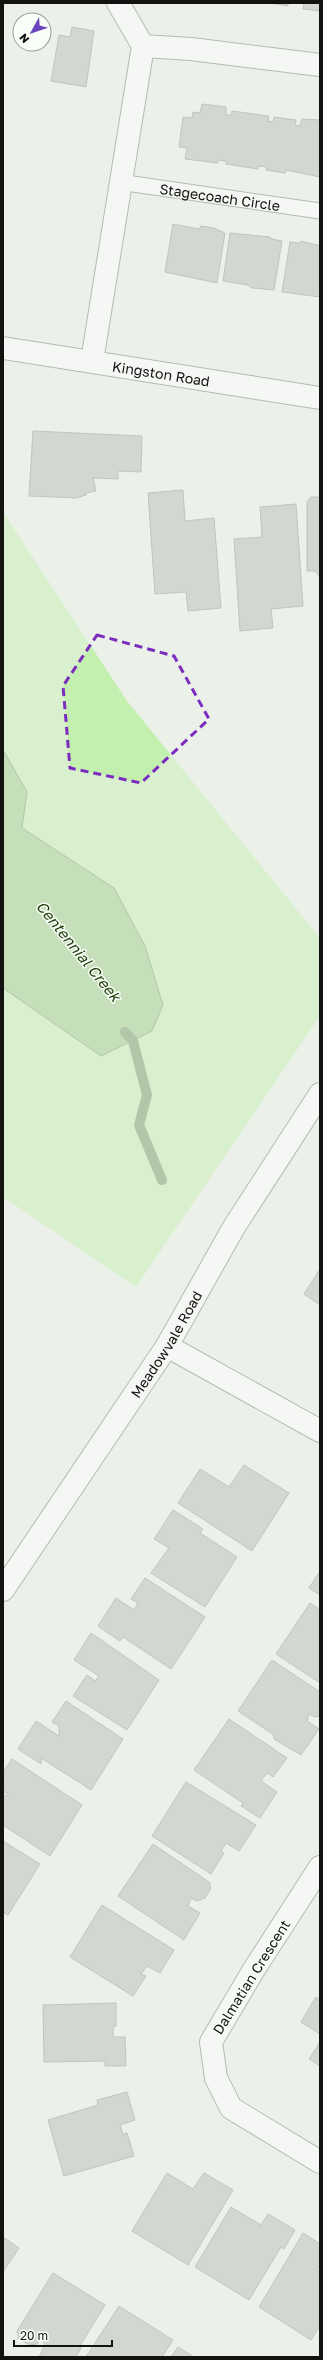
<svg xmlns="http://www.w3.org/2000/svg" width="323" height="2360" viewBox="0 0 323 2360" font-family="'Golos Text',sans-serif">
<rect width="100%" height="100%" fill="#ebf0e9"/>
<path fill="#c3efaf" d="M3 505 5 515 127 701 320 938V1016L136 1287 3 1197Z"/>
<path fill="#96ca7e" stroke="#6e935d" d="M3 750 27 792 22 828 114 888 145 946 163 1005 152 1031 101 1056 3 988Z"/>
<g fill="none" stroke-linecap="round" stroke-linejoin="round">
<path stroke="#6e935d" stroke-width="10" d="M125 1032 133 1041 147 1095 139 1125 162 1180"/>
</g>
<path fill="#b3b8b1" stroke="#8c908a" d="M269 3H288V6Z
M304 3H320V11L303 9Z
M72 27 94 31 86 87 51 81 59 35 70 37Z
M202 104 226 107V115H231L232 111 269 116 268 121 273 122 274 117 296 120 295 125 300 126 302 119 320 120V177L286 170 285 173 266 170 267 167 258 166V169L226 164V161L218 160V163L185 159 187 148 179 147 183 117 192 118 193 112 200 113Z
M173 224 199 229 201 226 214 228 225 233 217 283 165 272Z
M230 233 270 237 272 239 282 241 274 290 252 288 248 285 223 281Z
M301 241 320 246V297L282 292 290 242 299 243Z
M33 431 142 436 141 472 118 471V479L93 478 96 491 86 493V495L76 498 29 496Z
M183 490 185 521 214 518 221 608 188 611 186 592 155 594 148 493Z
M311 497H320V577L315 571H307V502Z
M296 504 303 606 271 609 273 628 240 631 234 539 262 537 260 507Z
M320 1269V1305L304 1294Z
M244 1465 289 1493 252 1551 178 1503 200 1469 229 1487Z
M173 1510 203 1529 200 1533 237 1557 205 1607 151 1573 169 1548 154 1539Z
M320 1571V1595L309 1588Z
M145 1578 205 1617 171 1669 123 1637 120 1641 98 1626 116 1598 134 1610 138 1603 131 1599Z
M310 1603 320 1610V1683L276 1654Z
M91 1633 159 1680 127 1730 73 1696 87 1675 95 1681 99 1676 74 1660Z
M272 1660 320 1692V1716L315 1717 309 1714 307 1721 319 1729 301 1755 274 1739V1735L238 1711Z
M66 1701 123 1739 91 1790 41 1758V1764L18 1749 36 1721 59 1736V1726L52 1722Z
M229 1719 287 1758 273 1777 267 1773 261 1781 277 1792 260 1818 241 1806 243 1803 194 1770Z
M12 1759 82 1805 50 1856 3 1825V1796L9 1795 3 1791V1772Z
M186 1782 256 1825 239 1851 226 1843 221 1851 224 1853 211 1874 152 1836Z
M3 1841 40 1864 8 1915 3 1912Z
M153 1844 209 1882 211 1888 205 1898 197 1901 191 1898 188 1906 200 1913 184 1940 118 1896Z
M102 1905 174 1950 160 1973 147 1966 141 1974 146 1976 133 1996 70 1957Z
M316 1997 320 2000V2034L301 2022Z
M116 2003V2026L113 2027V2037H125L126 2066H105V2061L44 2062 43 2005Z
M320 2042V2066L309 2059Z
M127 2092 135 2120 120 2125 123 2134 127 2133 134 2156 64 2176 48 2120 98 2105 97 2100Z
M167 2173 193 2189 204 2173 233 2190 188 2265 132 2231Z
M231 2207 261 2225 268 2214 295 2230 284 2249 281 2247 249 2300 195 2267Z
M303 2233 320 2244V2264L317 2270 320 2272V2326L311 2340 259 2307Z
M3 2237 19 2248 3 2272Z
M53 2273 105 2305 81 2344 80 2350 76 2357H39L45 2344 40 2339 37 2344 30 2345 19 2339 17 2331Z
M119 2306 173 2340 162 2357H86Z
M178 2347 194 2357H171Z"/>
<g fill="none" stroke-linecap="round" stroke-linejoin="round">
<defs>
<g id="lane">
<path id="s1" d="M119 182 320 211"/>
</g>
<path id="street" d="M143 46 191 49 320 65
M92 361 143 46 118 3
M167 1346 320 1431
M320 1867 253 1971 211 2042 216 2078 231 2108 320 2162"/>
<g id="secondary">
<path id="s2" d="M3 348 320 398"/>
<path id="s3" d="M3 1590 167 1346 234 1227 320 1094"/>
</g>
</defs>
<use href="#lane" stroke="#757974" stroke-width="17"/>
<use href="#street" stroke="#757974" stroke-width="24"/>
<use href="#secondary" stroke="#757974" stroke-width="24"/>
<use href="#lane" stroke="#fff" stroke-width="15"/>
<use href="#street" stroke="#fff" stroke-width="22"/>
<use href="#secondary" stroke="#fff" stroke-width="22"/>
</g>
<path d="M0 0H323V2360H0ZM97 635 174 656 209 719 141 783 70 768 63 686Z" fill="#ebf0e9" fill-opacity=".55" fill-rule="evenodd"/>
<path fill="none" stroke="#7b2cbf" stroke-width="3" stroke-dasharray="8 5" stroke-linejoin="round" d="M97 635 174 656 209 719 141 783 70 768 63 686Z"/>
<g text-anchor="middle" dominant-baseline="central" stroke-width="3" stroke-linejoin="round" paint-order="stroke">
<g font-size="14" fill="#121311" stroke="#f9fdf7">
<text stroke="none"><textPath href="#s1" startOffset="102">Stagecoach Circle</textPath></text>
<text stroke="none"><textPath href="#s2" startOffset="160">Kingston Road</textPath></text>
<text stroke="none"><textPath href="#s3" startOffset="295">Meadowvale Road</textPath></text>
<text transform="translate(251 1977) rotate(-58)">Dalmatian Crescent</text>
</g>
<g font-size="15" font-style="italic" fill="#1d3d07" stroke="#f9fdf7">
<text transform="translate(79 951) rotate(51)">Centennial Creek</text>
</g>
</g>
<rect width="323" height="2360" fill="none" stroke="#121311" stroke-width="8"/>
<g transform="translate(32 32) rotate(230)"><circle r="19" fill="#f9fdf7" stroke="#9d9f9b"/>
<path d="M0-3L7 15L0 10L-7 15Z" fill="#6944bd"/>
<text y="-6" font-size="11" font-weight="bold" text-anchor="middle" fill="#121311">N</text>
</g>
<path d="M14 2340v6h98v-6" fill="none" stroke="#121311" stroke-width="2"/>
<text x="20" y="2340" font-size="12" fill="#121311" stroke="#f9fdf7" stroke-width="3" paint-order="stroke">20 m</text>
</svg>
